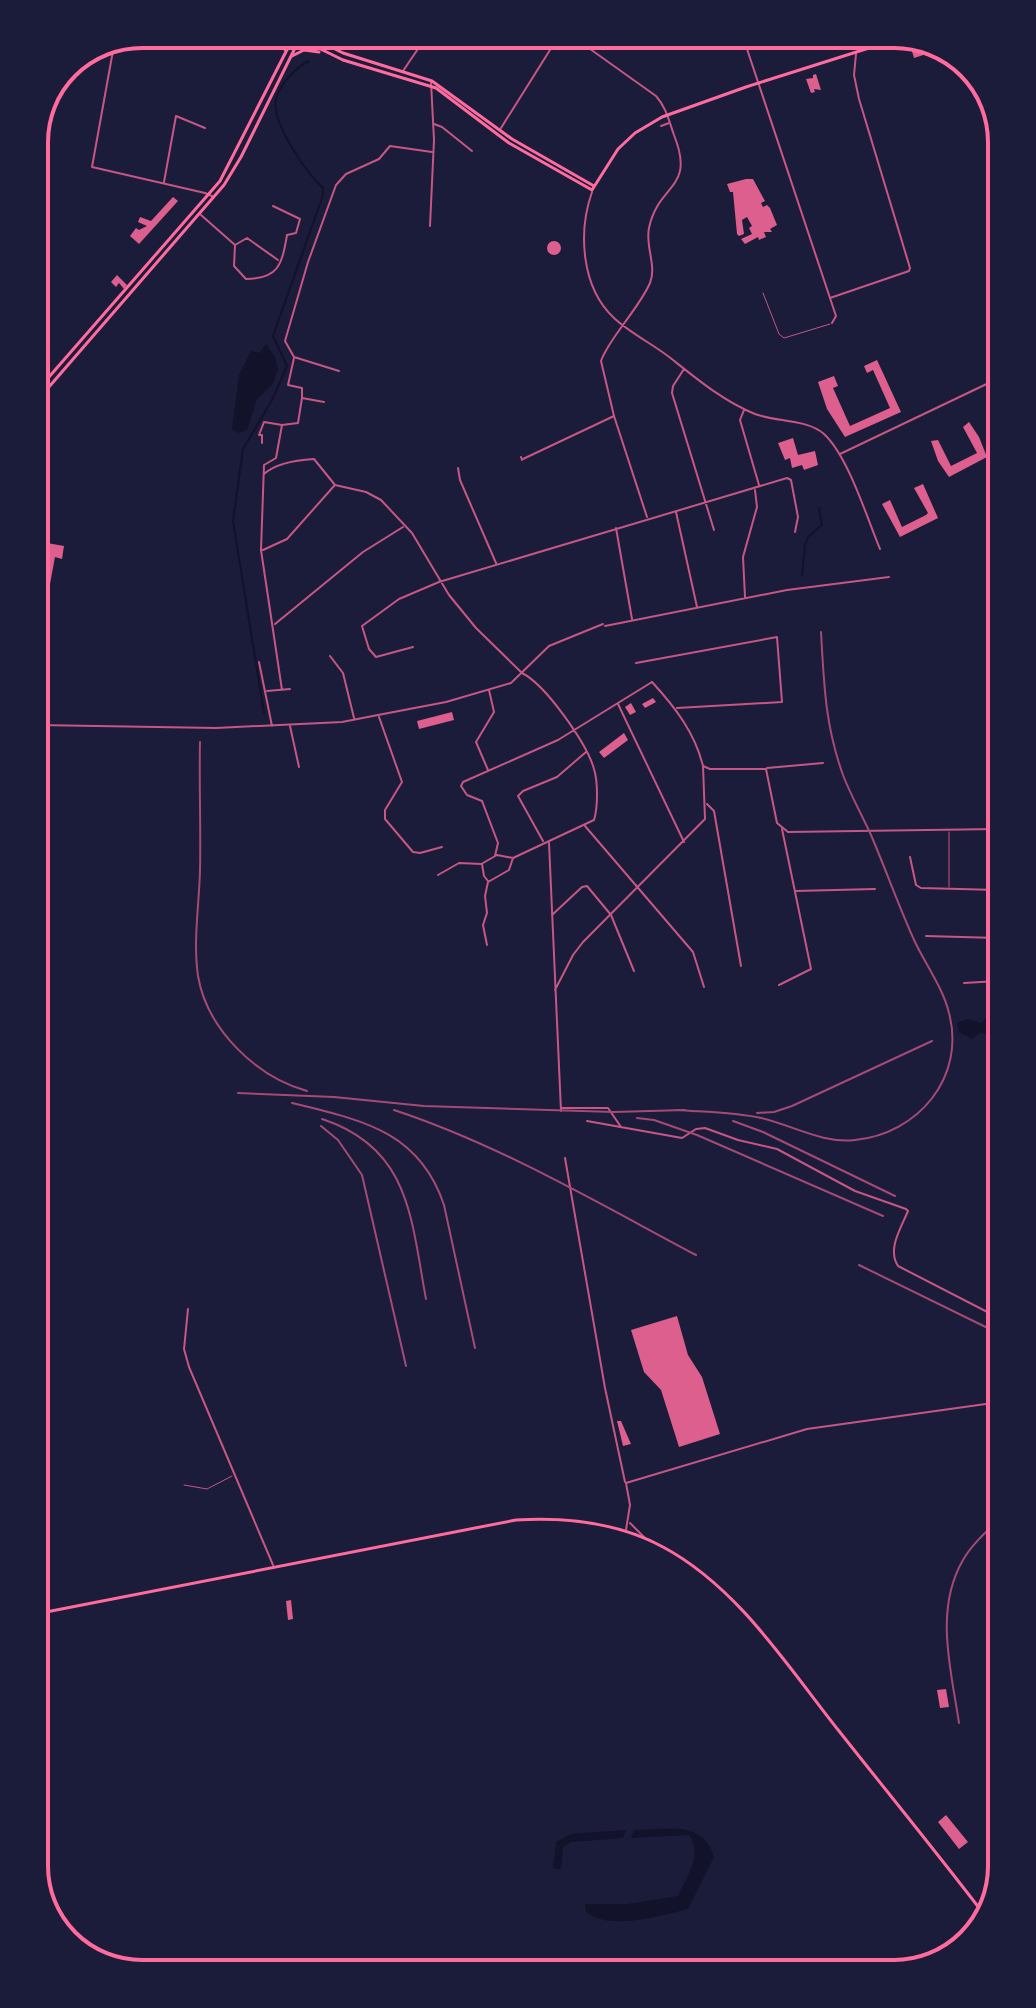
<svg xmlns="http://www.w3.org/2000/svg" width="1036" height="2008" viewBox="0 0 1036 2008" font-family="Barlow,sans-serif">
<rect width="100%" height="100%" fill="#1b1b3a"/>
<path fill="#12122b" d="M266 344 275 357 278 369 273 384 257 399 247 430 238 433 232 429 239 375 251 351 259 353Z
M988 1016H998L996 1035 979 1033 972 1039 959 1032 957 1023 968 1019 981 1023Z
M626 1830 623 1838 571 1842 563 1847 561 1869 553 1868 556 1842 571 1834Z
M634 1830C666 1830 703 1819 714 1857L688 1909C660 1916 610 1931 586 1912L585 1904H627L678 1896C687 1876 703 1856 689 1835L631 1838Z"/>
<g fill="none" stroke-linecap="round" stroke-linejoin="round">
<path stroke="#12122b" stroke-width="2" d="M336 37 350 34
M802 576 805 545 808 537 822 525 819 508
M264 713 233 521 243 449 272 400 287 366 273 336 323 195V188C306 172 271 123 276 99 280 84 295 68 309 61"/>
</g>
<path fill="#dd5f8e" d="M925 43 942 49 914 58 911 48Z
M816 74 821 90 814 89 815 92 811 93 806 79 813 78V75Z
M746 179H753L765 201 761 203 763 207 767 205 770 208 777 225 770 229 772 232H764L766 237 759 240 758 237 745 244 741 239 752 234 749 228 752 226 747 217 742 220 744 234 739 236 737 234 733 192H730L727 184Z
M173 197 178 201 139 244 130 236 136 228 139 230 147 226 138 222 140 217 151 221Z
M547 248a7 7 0 1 1 14 0a7 7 0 1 1-14 0Z
M117 275 127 285 124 289 119 283 116 287 111 282Z
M877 360 901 412 845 437 827 409 818 382 834 376 838 386 833 388 850 426 890 408 873 370 867 373 864 366Z
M969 422 979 437 987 457 949 477 938 461 931 441 938 440 951 466 977 453 963 427Z
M793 438 798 455 815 451 818 465 804 470 802 465 792 468 790 458 785 460 778 443Z
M923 484 938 518 900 537 882 504 890 500 902 527 926 515 928 513 914 488Z
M36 541 64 546 62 559 55 557 48 595 36 594Z
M653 698 656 702 645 708 642 704Z
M631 703 636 712 630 715 625 707Z
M452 712 454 720 419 729 417 721Z
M624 733 628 740 604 758 599 752Z
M677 1316 688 1355 702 1377 720 1434 679 1447 661 1390 644 1372 631 1330Z
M617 1421H621L631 1444 623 1446Z
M291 1600 293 1619 288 1620 286 1601Z
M946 1689 949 1707 940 1708 937 1690Z
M946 1815 968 1842 959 1849 938 1822Z"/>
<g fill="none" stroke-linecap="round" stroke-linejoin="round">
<path stroke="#c65784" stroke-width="1" d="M763 293 779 334 784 338 830 324
M949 832V887
M184 1485 207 1489 232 1476"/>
<path stroke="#c65784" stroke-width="2" d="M569 34 656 96C666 107 669 121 674 135 696 190 658 183 649 228 645 246 657 266 650 283 638 310 609 338 601 361L614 416 647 517
M742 34 836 316 832 323
M114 45 92 167 205 193 214 197
M403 71 428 34
M434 124 442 127 472 151
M661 126 669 123
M501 128 560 34
M164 182 176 116 205 128
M592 192C578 232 581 287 614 318 631 334 655 345 673 360 698 380 725 402 755 414 776 422 807 419 824 434 848 456 867 518 880 549
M201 215 235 245 247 238 278 260
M235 245 234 266 246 279C278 279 282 265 287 235L296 233 300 219 273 206
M830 298 909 271 910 268 859 99 854 75 856 54
M294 358 288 385 302 388V398L324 402
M684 369 673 386 672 393 714 530
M339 371 294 357 285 341 308 262 336 185 346 174 379 159 390 146 432 152
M744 410 740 420 759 485
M282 425 276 458 264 465 261 550 282 690
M262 443V435H259L264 422 282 425 298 423 302 398
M840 454 995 380
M523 459 614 416
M458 468 460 480 496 563
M264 474C276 463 298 460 314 459L335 485 366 492 381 500 412 533 449 595 476 628 522 673C546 685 587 744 594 769 598 782 598 807 594 820L513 858 509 870 488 882 485 896 487 913 483 925 487 945
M676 512 697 607
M616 528 632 619
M263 550 287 539 334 486
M745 597 743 557 757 507 755 490
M275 624 363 552 403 527
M605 626 787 590 889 577
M413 647 376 657 369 649 362 626 399 599 439 582 787 478 791 480 798 517 795 532
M330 656 343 673 354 718
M259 662 272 726
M636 663 777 637 782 702 677 708
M267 691 290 689
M618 704 684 842
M379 717 402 782 385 810V819L413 852 420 853 442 847
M37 725 216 728 342 722 378 715 446 702 511 683 549 646 603 624
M290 726 299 767
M767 768 823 763
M488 770 476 742 494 712 489 690
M707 804 714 811 741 966
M585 826 693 952 704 987
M543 841 518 796 523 791 557 777 586 752
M549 843 561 1111
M495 856 498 843 482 801 467 795 461 786 463 782 558 740 652 682
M910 857 916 885 921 888 998 890
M483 863 497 855 513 858
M438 875 459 863 482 864 484 876 488 881
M795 891 875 889
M552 915 582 887 587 886 611 915 634 971
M926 936 998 938
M964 983 998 981
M779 985 811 969 782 829
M555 990 573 955 583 942 705 819 703 766
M562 1108H608L621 1127
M587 1121 682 1138 696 1129 705 1128 738 1140 777 1149 855 1191 906 1209 908 1211C901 1228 887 1249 898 1266L999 1318
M565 1158 605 1388 625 1482
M188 1309 184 1349 189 1367 273 1565"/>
<path stroke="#c65784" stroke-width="2" d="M430 226 434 140 431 82
M521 457 522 460
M652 682C675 707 695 733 703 766L710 769H766L777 823 788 832 997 829
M630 1523 645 1538
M626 1530 630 1505 626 1483 807 1429 1000 1402
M979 1905 989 1908"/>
<path stroke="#ff6b9d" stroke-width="3" d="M305 34 343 53 432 81 512 139 594 186
M316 34 327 45
M294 36 343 60 436 88 509 143 592 190 618 149 635 133 662 117 746 87 907 36
M292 56 304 50 319 52
M41 1613 516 1520C566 1517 619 1523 663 1547 738 1587 788 1667 839 1731 888 1793 938 1854 986 1917"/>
<path stroke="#ff6b9d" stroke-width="3" d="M284 34 285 50
M35 393 220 181 295 34
M35 403 224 185 241 157 302 34
M62 1933 81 1950"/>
<path stroke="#ff6b9d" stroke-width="3" d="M71 1945 88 1956"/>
<path stroke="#a44b75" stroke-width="2" d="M200 742C199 785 201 828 200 871 199 906 193 941 198 976 207 1029 256 1077 307 1091
M238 1093 334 1097 424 1106 614 1112 685 1110
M292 1103C360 1120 419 1130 444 1205L475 1348
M394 1110C500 1145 598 1203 696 1255
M677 1110C704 1112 734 1112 761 1118 792 1125 823 1144 855 1140 918 1134 966 1077 949 1013 943 988 926 965 915 942 899 907 886 870 871 835 862 815 851 796 843 775 825 725 824 684 821 632
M757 1113 774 1112 792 1106 932 1041
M637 1118 654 1120 697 1135 883 1216
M322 1119C411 1148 411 1220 426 1299
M733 1121 763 1132 895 1196
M321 1126 338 1140 362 1175 406 1366
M859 1265 1000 1334
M959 1723C951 1669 934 1610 963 1560 972 1544 987 1531 1000 1519"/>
</g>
<path d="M0 0H1036V2008H0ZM142 48H894A94 94 0 0 1 988 142V1866A94 94 0 0 1 894 1960H142A94 94 0 0 1 48 1866V142A94 94 0 0 1 142 48Z" fill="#1b1b3a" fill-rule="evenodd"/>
<path fill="none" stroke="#ff6b9d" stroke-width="4" d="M142 48H894A94 94 0 0 1 988 142V1866A94 94 0 0 1 894 1960H142A94 94 0 0 1 48 1866V142A94 94 0 0 1 142 48Z"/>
</svg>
